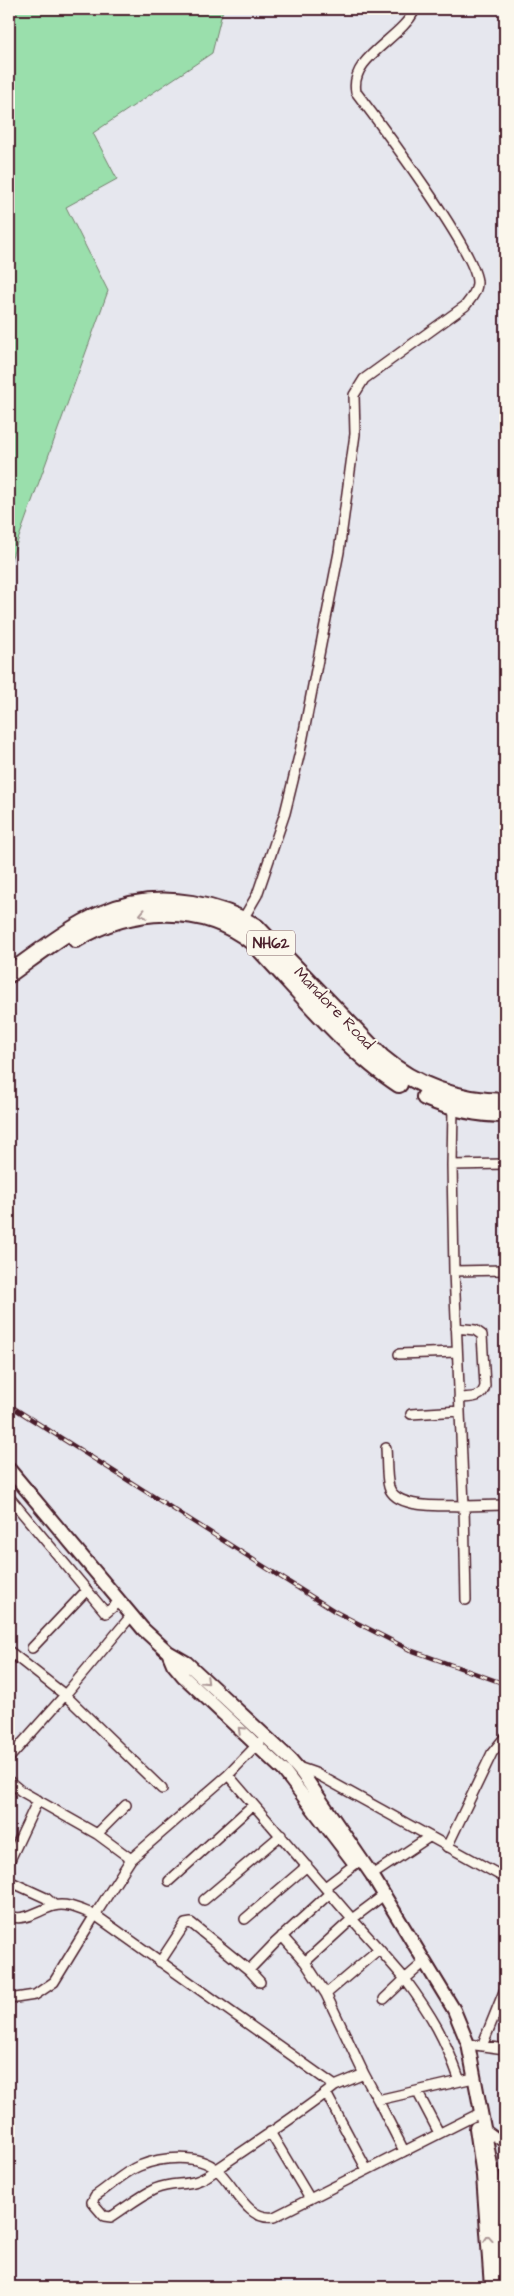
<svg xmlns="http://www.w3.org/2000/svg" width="514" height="2296" viewBox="0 0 514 2296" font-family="'Architects Daughter',sans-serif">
<rect width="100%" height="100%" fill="#e6e7ee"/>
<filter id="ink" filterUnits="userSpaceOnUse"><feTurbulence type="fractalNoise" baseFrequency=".02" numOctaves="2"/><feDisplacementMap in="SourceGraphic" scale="10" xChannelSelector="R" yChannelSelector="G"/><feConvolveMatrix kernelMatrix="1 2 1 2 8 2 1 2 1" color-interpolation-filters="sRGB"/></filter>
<g filter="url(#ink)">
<path fill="#9adfac" stroke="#727f6c" d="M9 9H223L212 53 93 133 117 179 66 207 108 291 9 565Z"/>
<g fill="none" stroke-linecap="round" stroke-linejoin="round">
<defs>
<path id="street" d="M243 919 257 895 285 813 300 752 339 552 355 434 354 395 364 379 465 306C470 300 477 292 477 283 478 254 378 121 356 92 349 57 402 39 415 9
M452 1165 453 1107
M505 1270 454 1271 464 1506 505 1505
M454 1271 452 1165 505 1164
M456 1328 475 1330 482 1335 485 1386C482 1399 471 1397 459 1398
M399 1354 457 1352
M411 1414 460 1411
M386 1448C387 1460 386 1476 389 1487 396 1510 444 1505 464 1506L466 1600
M9 1497 106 1613 119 1602
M32 1648 87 1590
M9 1651 65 1695 131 1616
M9 1758 65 1695 162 1789
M295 1766 315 1773 505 1878
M228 1775 352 1919 380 1898
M9 1781 21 1791 97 1834
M126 1805 97 1834 131 1859
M447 1847 492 1753 505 1737
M9 1862 38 1800
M372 1875 429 1837
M169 1881 253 1805
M11 1882 46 1898 54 1905
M325 1887 362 1859
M204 1900 281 1835
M9 1916C26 1922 38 1910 54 1906 67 1902 83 1911 95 1915L131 1859 228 1775 260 1742
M245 1919 307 1866
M282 1936 305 1962 326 1994
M379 1949 405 1979 421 1965
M160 1962 185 1924 191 1923 249 1970 260 1982
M305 1962 352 1919 379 1949 326 1994 364 2074
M249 1970 275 1943 330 1893
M9 1999 35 1995 54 1982 95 1915 335 2086 364 2074 378 2100 469 2079
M384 1999 405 1979C432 2016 445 2038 460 2081
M468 2044 505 2049
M482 2046 505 1989
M335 2086C297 2116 256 2142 217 2169 191 2191 179 2179 155 2189 140 2196 125 2208 111 2217L104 2216 92 2202 95 2196C109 2187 124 2172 139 2166 161 2157 198 2153 217 2170 235 2185 246 2221 274 2217L482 2112
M417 2091 439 2133
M326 2093 367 2170
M378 2100 404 2151
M482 2130 485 2129 505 2144
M270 2132 310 2199"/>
<path id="secondary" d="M9 1469 143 1629 168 1652 187 1663 290 1759 302 1773 372 1875 454 2010 468 2044 493 2175 501 2287
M168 1652 173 1664 184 1677 284 1771 352 1860
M476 2128 483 2176 491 2287"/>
<path id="highway" d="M76 939C130 906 202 901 253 942 297 987 346 1050 399 1084
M9 974C69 931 113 891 192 904 215 908 236 915 256 927L381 1057C417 1088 458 1101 505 1102
M425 1097C451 1108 477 1114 505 1114"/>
</defs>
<use href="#street" stroke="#4a1f2b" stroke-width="12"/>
<use href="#secondary" stroke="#4a1f2b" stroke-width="16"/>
<use href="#highway" stroke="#4a1f2b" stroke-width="20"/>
<use href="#street" stroke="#fbf7ec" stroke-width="9"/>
<use href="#secondary" stroke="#fbf7ec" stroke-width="12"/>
<use href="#highway" stroke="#fbf7ec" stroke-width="16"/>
<defs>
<path id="rail" d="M9 1405 336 1612 410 1650 505 1684"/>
</defs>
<use href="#rail" stroke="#4a1f2b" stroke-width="4.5"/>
<use href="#rail" stroke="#fbf7ec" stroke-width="2.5" stroke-dasharray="8" stroke-linecap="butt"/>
</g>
<defs><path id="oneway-chevron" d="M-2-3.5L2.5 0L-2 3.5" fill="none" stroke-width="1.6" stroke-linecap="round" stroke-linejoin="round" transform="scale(1.25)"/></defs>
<g stroke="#ab9695">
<use href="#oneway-chevron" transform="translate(143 914) rotate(168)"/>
<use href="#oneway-chevron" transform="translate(206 1681) rotate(44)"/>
<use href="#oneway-chevron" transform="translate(241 1730) rotate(-136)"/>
<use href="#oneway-chevron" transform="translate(488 2239) rotate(-94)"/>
</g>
</g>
<g text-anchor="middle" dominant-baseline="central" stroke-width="4" stroke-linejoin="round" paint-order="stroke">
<rect fill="#fbf7ec" stroke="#7f6065" stroke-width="1" x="247" y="930.5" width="48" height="25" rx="4"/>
<g font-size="15" font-weight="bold" fill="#4a1f2b">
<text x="271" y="943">NH62</text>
</g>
<g font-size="16" fill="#4a1f2b" stroke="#fbf7ec">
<text transform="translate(334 1008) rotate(46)">Mandore Road</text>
</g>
</g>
<rect width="514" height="2296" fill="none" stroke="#fbf7ec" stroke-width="30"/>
<rect x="15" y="15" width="484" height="2266" fill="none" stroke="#4a1f2b" stroke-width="2" filter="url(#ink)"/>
</svg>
